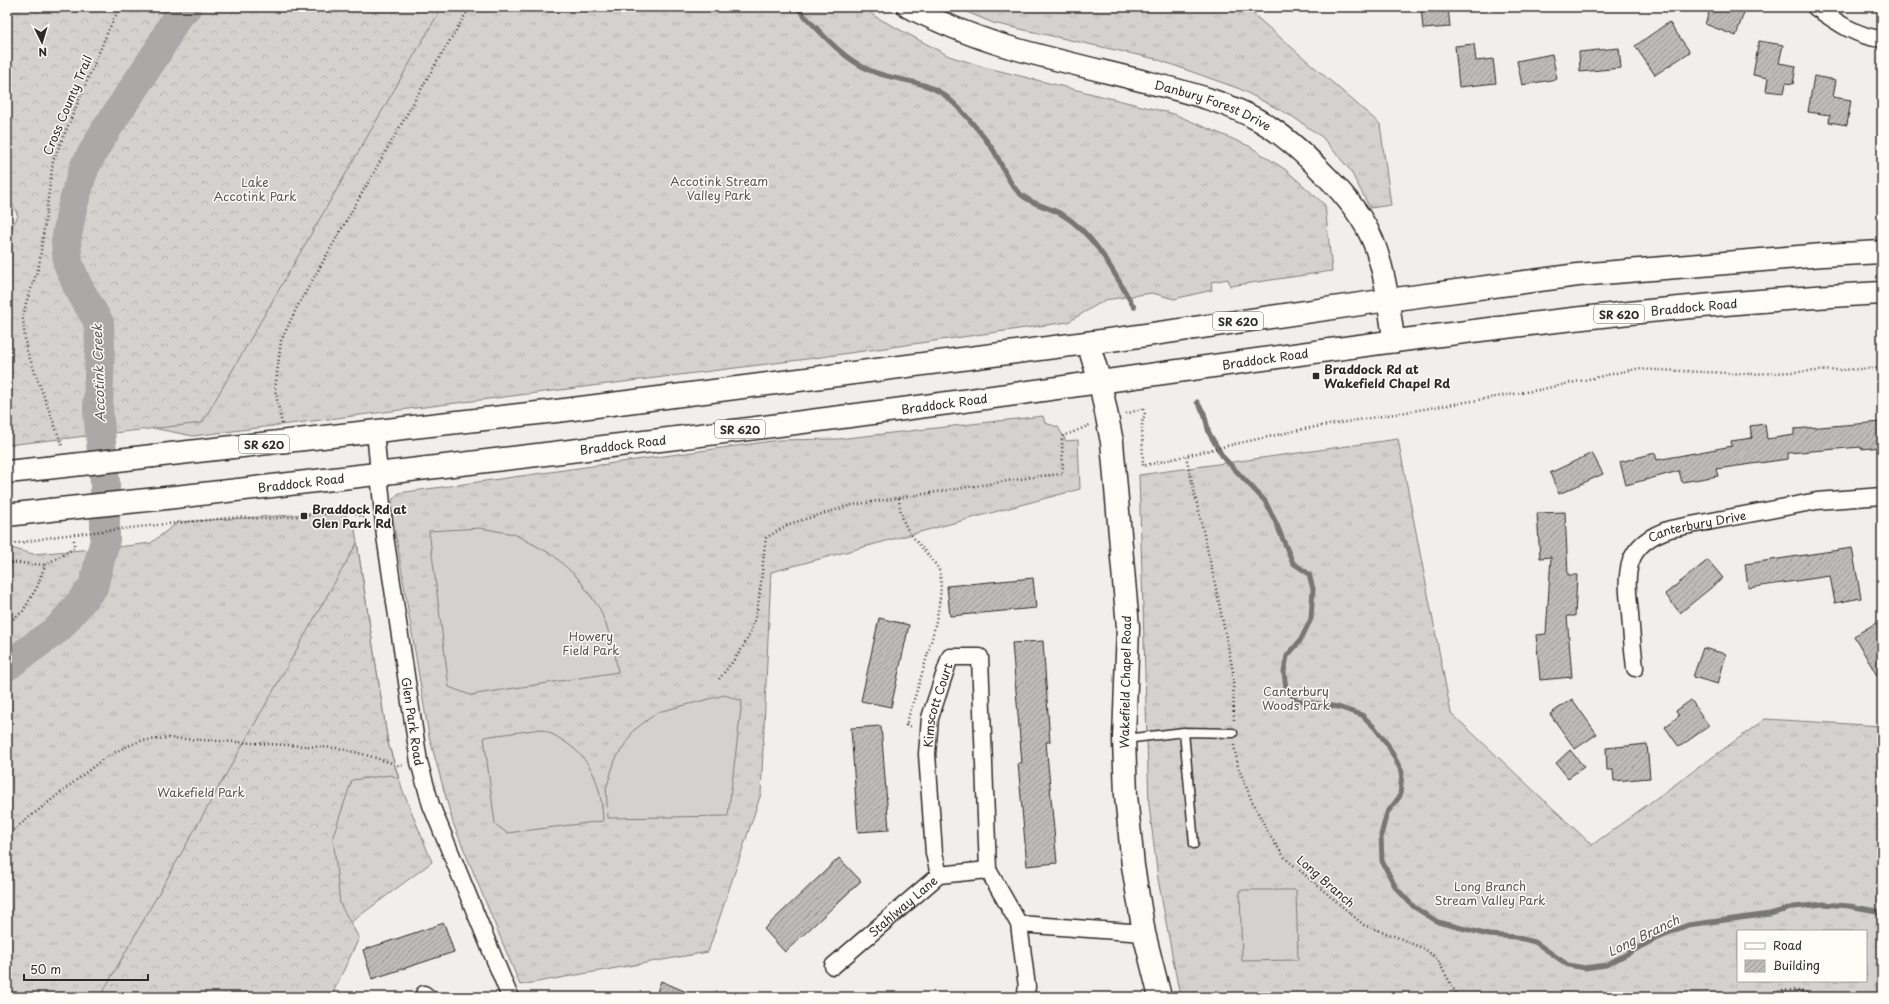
<svg xmlns="http://www.w3.org/2000/svg" width="1889" height="1004" viewBox="0 0 1889 1004" font-family="'Playpen Sans',sans-serif">
<defs>
<pattern id="grass-tufts" width="24" height="20" patternUnits="userSpaceOnUse"><rect width="24" height="20" fill="#d3d2cf"/><path d="M3 7l-1-3M5 7V3M7 7l1-3M15 17l-1-3M17 17v-4M19 17l1-3" fill="none" stroke="#b5b4b2"/></pattern>
<pattern id="forest-crowns" width="20" height="18" patternUnits="userSpaceOnUse"><rect width="20" height="18" fill="#d3d2cf"/><path d="M2 6a3 3 0 1 1 6 0M12 15a3 3 0 1 1 6 0" fill="none" stroke="#b5b4b2"/></pattern>
<pattern id="building-hatch" width="6" height="6" patternUnits="userSpaceOnUse"><rect width="6" height="6" fill="#bdbcb8"/><path d="M-1 1l2-2M0 6l6-6M5 7l2-2" fill="none" stroke="#9a9996"/></pattern>
</defs>
<rect width="100%" height="100%" fill="#f0efeb"/>
<filter id="ink" filterUnits="userSpaceOnUse"><feTurbulence type="fractalNoise" baseFrequency=".025" numOctaves="2"/><feDisplacementMap in="SourceGraphic" scale="8" xChannelSelector="R" yChannelSelector="G"/><feConvolveMatrix kernelMatrix="1 2 1 2 8 2 1 2 1" color-interpolation-filters="sRGB"/></filter>
<g filter="url(#ink)">
<path fill="url(#grass-tufts)" stroke="#7f7e7d" fill-rule="evenodd" d="M7 7H863L876 17 949 56 984 67 1174 114 1249 146 1286 170 1325 205 1332 271 1230 286 1228 279 1211 282 1212 290 1174 299 1152 293 1105 300 1068 322 807 359 193 436 153 428Z
M955 7H1245L1380 124 1391 205 1370 208 1350 170 1322 137 1293 117 1240 89 1156 59 993 23Z
M1043 416 1045 423 1058 427 1066 441 1078 440 1080 489 771 572 761 794 708 952 520 985 453 823 429 736 391 507 393 499 399 493 779 440 838 439Z
M1398 439 1451 713 1592 845 1765 719 1882 726V997H1180L1158 879 1149 805 1139 475ZM1738 931H1866V981H1738Z
M342 512 354 523 388 743 403 791 432 862 250 997H7V547L33 554 117 547 151 543 178 522Z"/>
<path fill="url(#forest-crowns)" stroke="#7f7e7d" d="M7 7H442L202 423 7 445V237L18 216 7 193Z
M357 543 388 743 399 779 391 775 352 780 333 836 340 904 359 938 331 997H100Z"/>
<path fill="#d3d2cf" stroke="#7f7e7d" d="M480 528 514 534 553 555 577 577 600 609 613 644 618 672 470 695 449 687 429 531Z
M725 695 742 701 728 816 608 818 606 789 615 760 634 730 658 712Z
M541 729C585 748 601 773 603 821L507 833 495 824 484 737Z
M1240 890H1296L1298 960 1242 961Z"/>
<g fill="none" stroke-linecap="round" stroke-linejoin="round">
<path stroke="#777775" stroke-width="5" d="M796 7C818 29 840 57 869 70 893 81 920 79 943 94 959 106 980 131 992 148 1001 161 1006 180 1018 192 1031 205 1048 206 1063 215 1096 235 1115 275 1134 307
M1197 402 1204 413 1209 433 1223 457 1265 501 1276 523 1293 563 1309 574 1313 589 1311 619 1300 641 1287 656 1284 672 1286 689 1296 700 1338 707 1362 715 1375 728 1388 745 1402 772 1400 796 1387 813 1381 835 1382 861 1396 888 1414 907 1438 922 1489 935 1515 937 1535 942 1568 965 1585 968 1606 965 1661 936 1688 925 1770 914 1794 907 1824 904 1849 906 1882 912"/>
<path stroke="#aaa9a7" stroke-width="30" d="M7 666 59 628 93 587 105 540V483L98 410 100 346 99 323 77 285 68 263 66 242 72 208 84 168 102 136 158 51 176 18 187 7"/>
</g>
<path fill="url(#building-hatch)" stroke="#2b2b2b" d="M1421 7H1448L1450 27 1423 29Z
M1711 7H1731L1744 12 1736 36 1705 24Z
M1669 22 1690 52 1655 75 1635 46Z
M1759 41 1783 45 1779 63 1796 66 1793 84 1786 83 1784 93 1766 91 1768 78 1753 75Z
M1474 44 1476 61 1493 59 1496 83 1459 87 1455 46Z
M1619 48 1621 68 1580 72 1579 52Z
M1552 54 1557 79 1522 85 1517 61Z
M1814 76 1836 80 1833 97 1851 100 1847 125 1829 122 1830 115 1808 112Z
M1882 422V447L1861 449V447L1788 453V459L1716 469 1718 476 1682 482 1679 471 1626 485 1620 462 1655 453 1657 460 1732 446 1731 441 1752 438 1750 426 1765 424 1767 439 1794 435V429Z
M1592 453 1603 474 1559 494 1550 473Z
M1565 512 1568 575H1577L1575 616H1567L1572 677 1540 680 1536 635 1546 634 1551 557 1540 558 1537 513Z
M1852 548 1861 598 1835 603 1830 576 1748 588 1745 564Z
M1708 560 1723 578 1680 613 1665 594Z
M1033 578 1036 608 950 616 947 586Z
M879 618 909 625 891 707 861 701Z
M1876 623 1882 634V684L1854 636Z
M1043 641 1050 742H1046L1057 863 1027 866 1018 763H1022L1012 643Z
M1703 648 1726 654 1718 684 1693 677Z
M1572 699 1597 734 1575 749 1550 714Z
M1691 700 1709 726 1679 747 1665 727 1679 716 1676 711Z
M881 726 889 830 858 832 851 728Z
M1647 744 1650 778 1614 781 1613 770H1607L1606 748Z
M1570 750 1584 767 1568 778 1556 763Z
M839 858 861 881 785 952 764 929Z
M444 923 454 952 372 979 363 950Z
M661 981 698 997H655Z"/>
<g fill="none" stroke-linecap="round" stroke-linejoin="round">
<defs>
<path id="service" d="M1184 732 1233 733
M1125 739 1184 732 1194 844"/>
<g id="minor">
<path d="M1815 7C1835 21 1857 37 1882 39"/>
<path id="s1" d="M375 431 385 536 419 762 431 805 510 997"/>
<path id="s2" d="M1635 668C1633 650 1631 631 1630 613 1625 572 1624 544 1670 529L1817 501 1882 496"/>
<path id="s3" d="M939 875 934 853 927 754 930 718 950 657H980L988 870"/>
<path d="M1019 924 1144 933"/>
<path id="s4" d="M833 966 939 875 988 870 1019 924 1027 987 1025 997"/>
<path d="M424 994 428 997"/>
</g>
<g id="tertiary">
<path id="s5" d="M908 7C943 24 978 39 1016 49 1059 61 1103 71 1147 82 1186 92 1225 101 1260 121 1285 135 1306 155 1326 176 1345 195 1363 217 1373 241 1386 273 1389 308 1394 342"/>
</g>
<path id="secondary" d="M1088 343 1100 382 1112 442 1128 627 1124 739 1126 795 1133 866 1144 933 1160 997"/>
<g id="primary">
<path d="M153 456 565 410 1125 338 1388 300 1578 275 1823 255 1882 252"/>
<path d="M7 472 46 468"/>
<path id="s6" d="M157 499C443 467 729 433 1015 394 1303 354 1591 308 1882 293"/>
<path d="M7 515 50 510"/>
</g>
</defs>
<use href="#service" stroke="#2b2b2b" stroke-width="11"/>
<use href="#minor" stroke="#2b2b2b" stroke-width="19"/>
<use href="#tertiary" stroke="#2b2b2b" stroke-width="24"/>
<use href="#secondary" stroke="#2b2b2b" stroke-width="25"/>
<use href="#primary" stroke="#2b2b2b" stroke-width="25"/>
<path stroke="#2b2b2b" stroke-width="2.5" stroke-dasharray="1 3" stroke-linecap="butt" d="M1126 414 1144 408 1145 415 1142 422 1143 466 1235 444 1304 429 1538 390 1635 369 1750 374 1882 368
M282 424 275 390 281 341 296 309 431 72 470 7
M62 445 26 348 23 319 26 303 39 266 53 161 109 29 120 7
M1186 456 1214 579 1233 671 1234 722
M899 498C901 528 911 534 929 556 931 560 936 564 938 568 951 594 915 694 906 725L913 727
M157 525 238 517 264 519 352 512 365 518 367 521
M7 545 58 536
M7 562 45 565
M7 624 23 611 37 587 45 565 71 550 74 547V539
M719 679C730 665 743 650 750 633 762 603 761 569 766 538L789 524 852 505 1040 476 1063 474 1062 438 1064 435C1071 434 1082 428 1090 425
M1234 745 1238 767 1252 801 1270 836 1285 858 1364 925 1397 937 1426 950 1437 959 1458 997
M7 835 103 759 121 749 140 741 168 738 338 748 366 755 398 765H404
M1763 997 1781 991 1793 990 1815 994 1858 997"/>
<use href="#service" stroke="#fdfcf7" stroke-width="8"/>
<use href="#minor" stroke="#fdfcf7" stroke-width="16"/>
<use href="#tertiary" stroke="#fdfcf7" stroke-width="21"/>
<use href="#secondary" stroke="#fdfcf7" stroke-width="22"/>
<use href="#primary" stroke="#fdfcf7" stroke-width="22"/>
<defs>
<path id="primary-bridge" d="M46 468 153 456
M50 510 157 499"/>
</defs>
<use href="#primary-bridge" stroke="#2b2b2b" stroke-width="25" stroke-linecap="butt"/>
<path stroke="#2b2b2b" stroke-width="2.5" stroke-dasharray="1 3" stroke-linecap="butt" d="M58 536 157 525"/>
<use href="#primary-bridge" stroke="#fdfcf7" stroke-width="22"/>
</g>
</g>
<g fill="#2b2b2b" stroke="#fdfcf7" stroke-width="1.5">
<rect x="1312" y="372" width="8" height="8" rx="2"/>
<rect x="300" y="512" width="8" height="8" rx="2"/>
</g>
<g text-anchor="middle" dominant-baseline="central" stroke-width="3" stroke-linejoin="round" paint-order="stroke">
<g fill="#fdfcf7" stroke="#6a6a68" stroke-width="1">
<rect x="1594" y="305" width="50" height="18" rx="3"/>
<rect x="1213" y="312" width="50" height="18" rx="3"/>
<rect x="715" y="420" width="50" height="18" rx="3"/>
<rect x="239" y="435" width="50" height="18" rx="3"/>
</g>
<g font-size="11" font-weight="bold" fill="#2b2b2b">
<text x="1619" y="314">SR 620</text>
<text x="1238" y="321">SR 620</text>
<text x="740" y="429">SR 620</text>
<text x="264" y="444">SR 620</text>
</g>
<g font-size="12" fill="#2b2b2b" stroke="#fdfcf7">
<text transform="translate(67 105) rotate(-67)">Cross County Trail</text>
<text stroke="none"><textPath href="#s5" startOffset="321">Danbury Forest Drive</textPath></text>
<text stroke="none"><textPath href="#s6" startOffset="1549">Braddock Road</textPath></text>
<text stroke="none"><textPath href="#s6" startOffset="1117">Braddock Road</textPath></text>
<text stroke="none"><textPath href="#s6" startOffset="793">Braddock Road</textPath></text>
<text stroke="none"><textPath href="#s6" startOffset="469">Braddock Road</textPath></text>
<text stroke="none"><textPath href="#s6" startOffset="145">Braddock Road</textPath></text>
<text stroke="none"><textPath href="#s2" startOffset="187">Canterbury Drive</textPath></text>
<text transform="translate(1125 682) rotate(-89)">Wakefield Chapel Road</text>
<text stroke="none"><textPath href="#s3" startOffset="172">Kimscott Court</textPath></text>
<text stroke="none"><textPath href="#s1" startOffset="293">Glen Park Road</textPath></text>
<text transform="translate(1326 881) rotate(41)">Long Branch</text>
<text stroke="none"><textPath href="#s4" startOffset="92">Stahlway Lane</textPath></text>
</g>
<g font-size="12" fill="#555554" stroke="#fdfcf7">
<text x="719" y="181">Accotink Stream<tspan x="719" dy="14">Valley Park</tspan></text>
<text x="255" y="182">Lake<tspan x="255" dy="14">Accotink Park</tspan></text>
<text x="591" y="636">Howery<tspan x="591" dy="14">Field Park</tspan></text>
<text x="1296" y="691">Canterbury<tspan x="1296" dy="14">Woods Park</tspan></text>
<text x="201" y="792">Wakefield Park</text>
<text x="1490" y="886">Long Branch<tspan x="1490" dy="14">Stream Valley Park</tspan></text>
</g>
<g font-size="12" font-weight="bold" fill="#2b2b2b" stroke="#fdfcf7" text-anchor="start">
<text x="1324" y="369">Braddock Rd at<tspan x="1324" dy="14">Wakefield Chapel Rd</tspan></text>
<text x="312" y="509">Braddock Rd at<tspan x="312" dy="14">Glen Park Rd</tspan></text>
</g>
<g font-size="13" font-style="italic" fill="#575756" stroke="#fdfcf7">
<text transform="translate(98 373) rotate(-92)">Accotink Creek</text>
<text transform="translate(1643 935) rotate(-26)">Long Branch</text>
</g>
</g>
<rect width="1889" height="1004" fill="none" stroke="#fdfcf7" stroke-width="24"/>
<rect x="12" y="12" width="1865" height="980" fill="none" stroke="#2b2b2b" stroke-width="1.5" filter="url(#ink)"/>
<rect x="1737" y="930" width="130" height="52" fill="#fdfcf7" stroke="#a9a8a5"/>
<rect x="1745" y="943" width="20" height="6" fill="#fdfcf7" stroke="#a9a8a5"/>
<text x="1773" y="950" font-size="12" fill="#2b2b2b">Road</text>
<rect x="1745" y="960" width="20" height="12" fill="url(#building-hatch)" stroke="#a9a8a5"/>
<text x="1773" y="970" font-size="12" fill="#2b2b2b">Building</text>
<g transform="translate(42 42) rotate(175)" stroke="#fdfcf7" stroke-width="3" paint-order="stroke">
<path d="M0-3L7 15L0 10L-7 15Z" fill="#2b2b2b"/>
<text y="-6" font-size="11" font-weight="bold" text-anchor="middle" fill="#2b2b2b">N</text>
</g>
<path d="M24 974v6h124v-6" fill="none" stroke="#2b2b2b" stroke-width="2"/>
<text x="30" y="974" font-size="12" fill="#2b2b2b" stroke="#fdfcf7" stroke-width="3" paint-order="stroke">50 m</text>
</svg>
